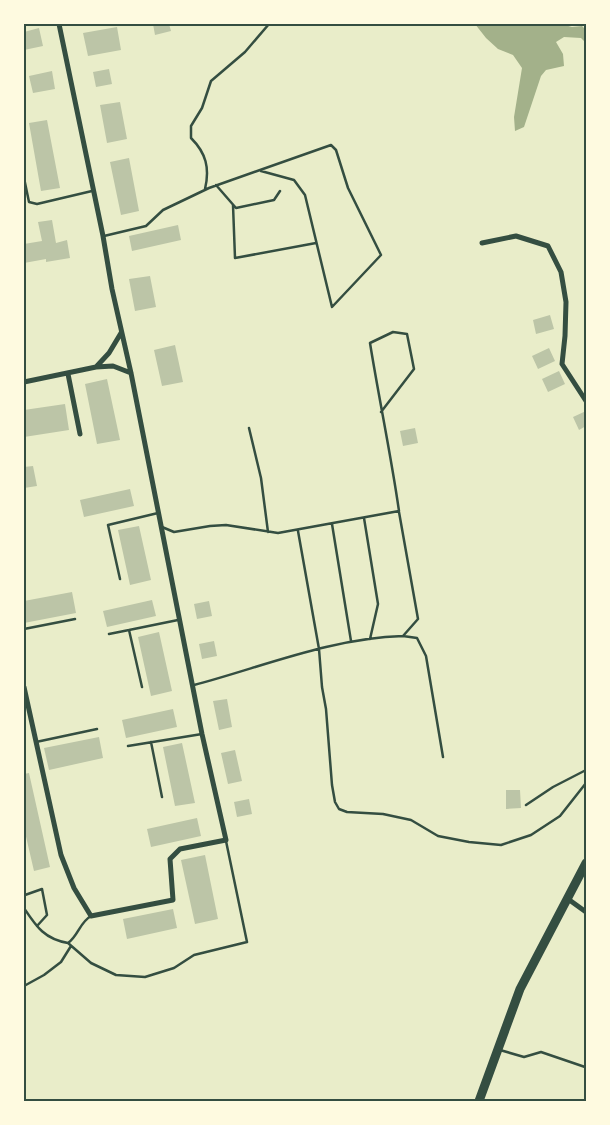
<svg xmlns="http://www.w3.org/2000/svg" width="610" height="1125" viewBox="0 0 610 1125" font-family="'PT Sans',sans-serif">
<rect width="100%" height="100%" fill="#e9edc9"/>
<path fill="#a3b18a" d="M475 24H561L572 27 582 26 586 30V43L581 38 564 37 556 42 563 54 564 66 546 70 541 76 524 127 515 131 514 117 522 68 513 55 498 49 486 38Z"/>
<path fill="#bcc5a7" d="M153 24H169L171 31 155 35Z
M117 27 121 50 88 56 83 33Z
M39 28 43 46 24 50V32Z
M109 69 112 84 96 87 93 72Z
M52 71 55 89 33 93 29 76Z
M120 102 127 139 107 143 100 105Z
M47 120 60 188 41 191 29 123Z
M129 158 139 211 121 215 110 162Z
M52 220 56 243 67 240 70 258 46 262V259L24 263V244L42 241 38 222Z
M178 225 181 240 132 251 129 236Z
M150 276 156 307 135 311 129 279Z
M550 315 554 329 536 334 533 320Z
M175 345 183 382 162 386 154 350Z
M549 348 555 361 538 369 532 356Z
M559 371 565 384 548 392 542 379Z
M107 379 120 440 97 444 85 384Z
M65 404 69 430 24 437V410Z
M586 411V426L579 430 573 417Z
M415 428 418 443 403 446 400 431Z
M33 466 37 486 24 488V467Z
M130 489 134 506 84 517 80 500Z
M139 526 151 580 130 585 118 530Z
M72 592 76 613 24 623V601Z
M152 600 156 616 107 627 103 611Z
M209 601 212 616 197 619 194 604Z
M159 632 172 691 151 696 138 637Z
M214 641 217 656 202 659 199 644Z
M227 699 232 727 219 730 213 701Z
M173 709 177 727 126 738 122 720Z
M99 737 103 758 49 770 44 748Z
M182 743 195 803 175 806 163 747Z
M235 750 242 781 228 784 221 753Z
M29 773 50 867 34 871 24 828V774Z
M506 790H520L521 808 506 809Z
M249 799 252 814 237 817 234 802Z
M197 818 201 836 151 847 147 829Z
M205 855 218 919 195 924 181 860Z
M173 909 177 928 127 939 123 919Z"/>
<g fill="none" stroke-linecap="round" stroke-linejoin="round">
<path stroke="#344e41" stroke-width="2.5" d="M24 178 29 202 37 204 92 191
M216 185 236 208 274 200 280 191
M205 189C210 168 206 153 191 138V126L202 108 211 81 245 52 269 24
M233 205 235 258 316 243
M104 236 146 226 163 210 209 188 331 145 336 150 348 188 381 255 332 307 305 195 294 180 261 171
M249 428 261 478 268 532
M364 518 378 604 370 639
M332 524 351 641
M162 527 174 532 210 526 226 525 278 533 399 511C391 455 379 399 370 343L393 332 407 334 414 369 381 412
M298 531 319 649 322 687 326 709 332 785 335 802 339 809 347 812 383 814 411 820 438 836 469 842 501 845 531 835 560 816 586 783
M120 579 108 525 158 513
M24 629 75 619
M109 634 129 630
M403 636 417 638 426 656 443 757
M194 685C262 667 331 638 403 636L418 619 399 512
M142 687 129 630 178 620
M36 742 97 729
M151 742 162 797
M128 746 202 734
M526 805 553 787 586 770
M24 898 25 895 42 889 47 915 37 926
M24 908C36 926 44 939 68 943 78 936 80 922 91 916
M68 943 91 963 116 975 145 977 174 968 194 955 247 942 226 841
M24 986 44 975 61 962 71 946
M500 1050 524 1057 541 1052 585 1067"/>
<path stroke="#344e41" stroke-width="5" d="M482 243 516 236 548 246 561 272 566 302 565 336 562 364 586 401
M96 367 113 366 131 373
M68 374 80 434
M24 382 96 367 109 353 121 333
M24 687 61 855 74 888 91 916 173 900 170 859 180 849 226 840 202 734 131 373 112 289 103 236 59 24
M568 899 586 912"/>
<path stroke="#344e41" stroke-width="9" d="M479 1101 520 989 586 863"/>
</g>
<rect width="610" height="1125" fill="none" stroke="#fefae0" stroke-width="50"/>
<rect x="25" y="25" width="560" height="1075" fill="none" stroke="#344e41" stroke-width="2"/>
</svg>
